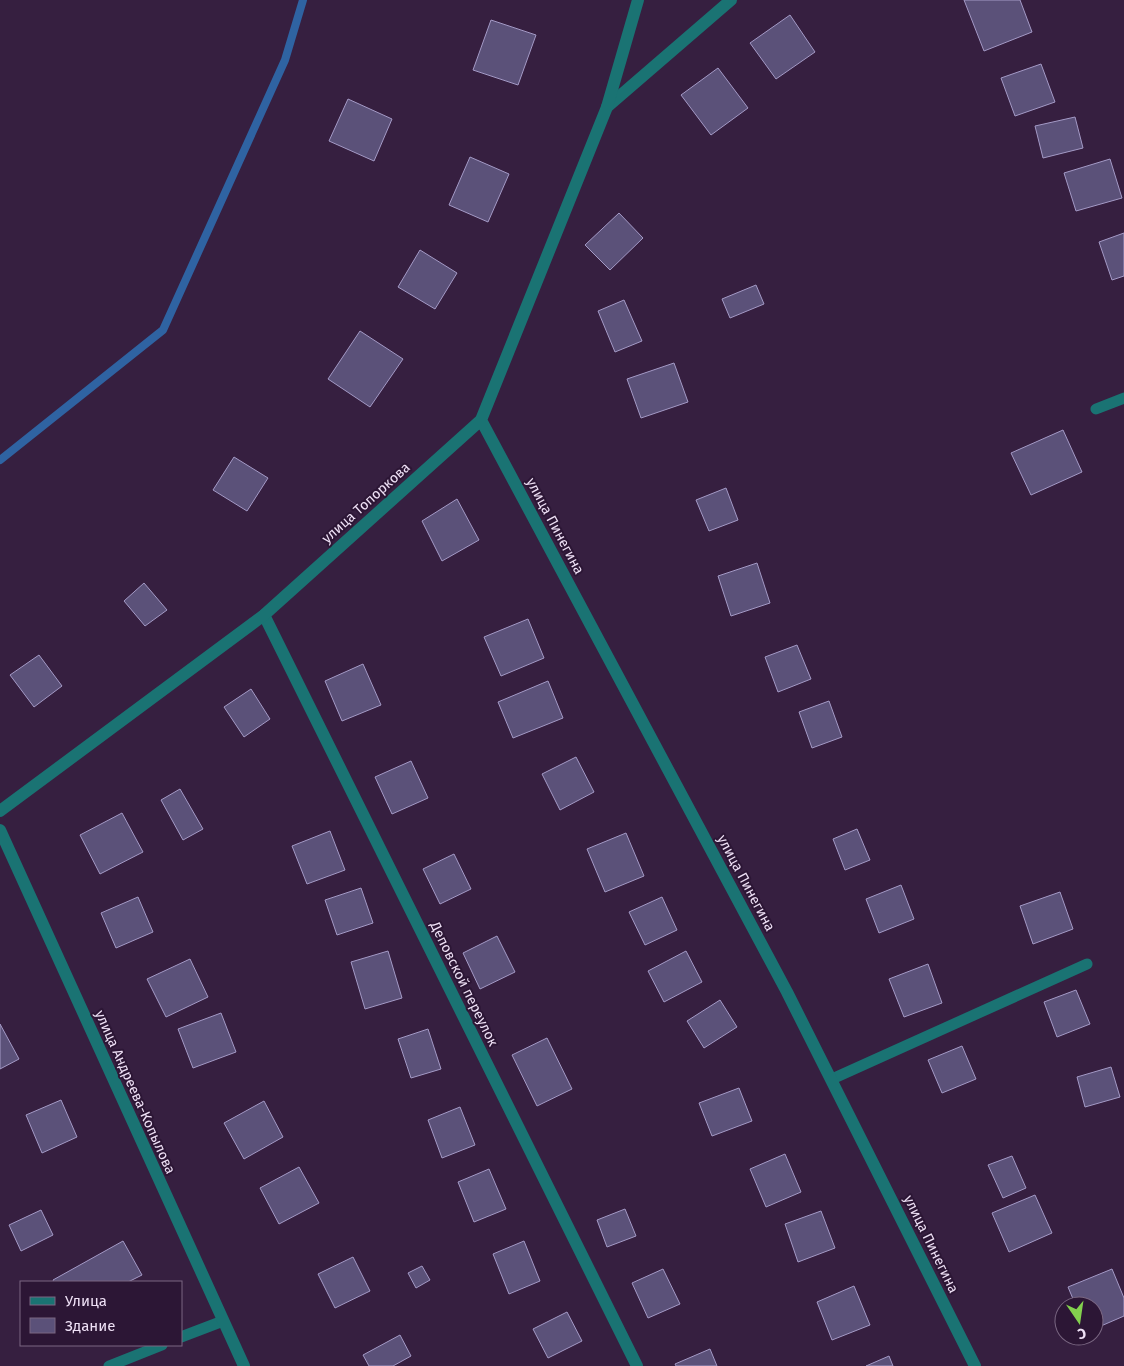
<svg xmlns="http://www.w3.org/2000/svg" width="1124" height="1366" viewBox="0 0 1124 1366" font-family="'Fira Sans',sans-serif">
<rect width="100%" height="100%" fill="#361f40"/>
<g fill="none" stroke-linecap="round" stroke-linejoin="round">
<path stroke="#2f63a2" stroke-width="8" d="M0 460 163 330 285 60 303 0"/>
</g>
<path fill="#5b5179" stroke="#a49ac6" d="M964 0H1020L1032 32 984 51Z
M790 15 815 52 776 79 750 43Z
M491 20 536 35 518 85 473 70Z
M1041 64 1055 102 1015 116 1001 78Z
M718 68 748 108 711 135 681 95Z
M348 99 392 119 374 161 329 141Z
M1075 117 1083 148 1043 158 1035 126Z
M470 157 509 174 488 222 449 205Z
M1110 159 1122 198 1076 211 1064 173Z
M619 213 643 238 610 270 585 245Z
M1124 233V276L1112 280 1099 242Z
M420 250 457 273 435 309 398 287Z
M756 285 764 304 730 318 722 299Z
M624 300 642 341 615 352 598 311Z
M360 331 403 359 370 407 328 379Z
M674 363 688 402 641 418 627 379Z
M1063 430 1082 472 1031 495 1011 453Z
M234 457 268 478 247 511 213 490Z
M726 488 738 520 709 531 696 500Z
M457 499 479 540 442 561 422 521Z
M757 563 770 603 731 616 718 576Z
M144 583 167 610 145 626 124 601Z
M528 619 544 658 501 676 484 637Z
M797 645 811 679 778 692 765 657Z
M39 655 62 686 34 707 10 675Z
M363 664 381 705 342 721 325 681Z
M548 681 563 718 513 738 498 702Z
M251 689 270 719 244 737 224 707Z
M829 701 842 737 812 748 799 712Z
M576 757 594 792 560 810 542 774Z
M411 761 428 798 392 814 375 777Z
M180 789 203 829 183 840 161 800Z
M122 813 143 852 100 874 80 835Z
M857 829 870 860 845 870 833 839Z
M330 831 345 870 307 884 292 846Z
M626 833 644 876 605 892 587 849Z
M454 854 471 889 440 904 423 869Z
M901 885 914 919 879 933 866 899Z
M361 888 373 923 337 935 325 900Z
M1060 892 1073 929 1033 944 1020 906Z
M138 897 153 932 116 948 101 913Z
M662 897 677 930 645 945 629 912Z
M497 936 515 972 480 989 463 953Z
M388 951 402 998 365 1009 351 962Z
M686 951 702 982 664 1002 648 971Z
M190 959 208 997 166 1017 147 979Z
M928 964 942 1003 904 1017 889 979Z
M1076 990 1090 1024 1057 1037 1044 1002Z
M720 1000 737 1027 704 1048 687 1021Z
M221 1013 236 1052 193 1068 178 1029Z
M0 1024 19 1059 0 1069Z
M428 1029 441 1069 411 1078 398 1039Z
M547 1038 572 1089 537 1106 512 1055Z
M962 1046 976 1079 942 1093 928 1060Z
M1111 1067 1120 1097 1085 1107 1077 1077Z
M739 1088 752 1121 712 1136 699 1103Z
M61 1100 77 1137 42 1153 26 1115Z
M264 1101 283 1137 244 1159 224 1123Z
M460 1107 475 1145 442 1158 428 1120Z
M785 1154 801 1192 766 1207 750 1169Z
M1012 1156 1026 1188 1003 1198 988 1165Z
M299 1167 319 1203 279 1224 260 1188Z
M489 1169 506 1209 474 1222 458 1182Z
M1035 1195 1052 1233 1009 1252 992 1213Z
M625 1209 636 1236 607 1247 597 1220Z
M41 1210 53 1235 21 1251 9 1225Z
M821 1211 835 1248 798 1262 785 1224Z
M123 1241 142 1275 128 1282H54L53 1280Z
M524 1241 540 1281 509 1294 493 1254Z
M353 1257 370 1291 335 1308 318 1274Z
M422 1266 430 1280 416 1288 408 1273Z
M663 1269 680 1304 648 1318 632 1283Z
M1112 1269 1124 1298V1316L1094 1329V1306H1076L1068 1287Z
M854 1286 870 1325 832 1340 817 1302Z
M567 1312 582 1341 548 1358 533 1329Z
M400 1335 411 1356 393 1366H369L363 1355Z
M710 1349 717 1366H676L675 1364Z
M889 1356 893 1366H866Z"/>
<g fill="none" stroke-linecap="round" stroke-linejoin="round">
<path stroke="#1a7373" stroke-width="11" d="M1096 409 1124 398
M832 1079 1087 964
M181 1337 223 1321
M109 1366 162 1345"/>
<path stroke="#1a7373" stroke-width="12" d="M607 107 731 0
M264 615 637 1366
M0 830 244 1366"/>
<path stroke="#1a7373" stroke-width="12" d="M481 420 787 992 975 1366
M0 811 264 615 481 420 607 107 638 0"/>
</g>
<g text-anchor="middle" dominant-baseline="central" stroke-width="4" stroke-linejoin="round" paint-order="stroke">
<g font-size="14" fill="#efe1f6" stroke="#2c1635">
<text transform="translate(366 503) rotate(-42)">улица Топоркова</text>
<text transform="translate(555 526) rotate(62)">улица Пинегина</text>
<text transform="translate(746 883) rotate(62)">улица Пинегина</text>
<text transform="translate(464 984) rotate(64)">Деповской переулок</text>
<text transform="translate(135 1092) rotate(66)">улица Андреева-Копылова</text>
<text transform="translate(931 1244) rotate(64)">улица Пинегина</text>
</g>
</g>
<rect x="20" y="1281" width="162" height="65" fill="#2c1635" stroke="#7a6782"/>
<rect x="30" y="1297" width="25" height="8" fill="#1a7373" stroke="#7a6782"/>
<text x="65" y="1306" font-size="15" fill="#efe1f6">Улица</text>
<rect x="30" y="1318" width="25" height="15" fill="#5b5179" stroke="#7a6782"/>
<text x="65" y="1331" font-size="15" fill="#efe1f6">Здание</text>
<g transform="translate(1079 1321) rotate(167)"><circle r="24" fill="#2c1635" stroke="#7a6782"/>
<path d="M0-4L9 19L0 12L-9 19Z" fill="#83d04e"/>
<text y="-8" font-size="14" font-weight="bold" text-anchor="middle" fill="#efe1f6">С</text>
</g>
</svg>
